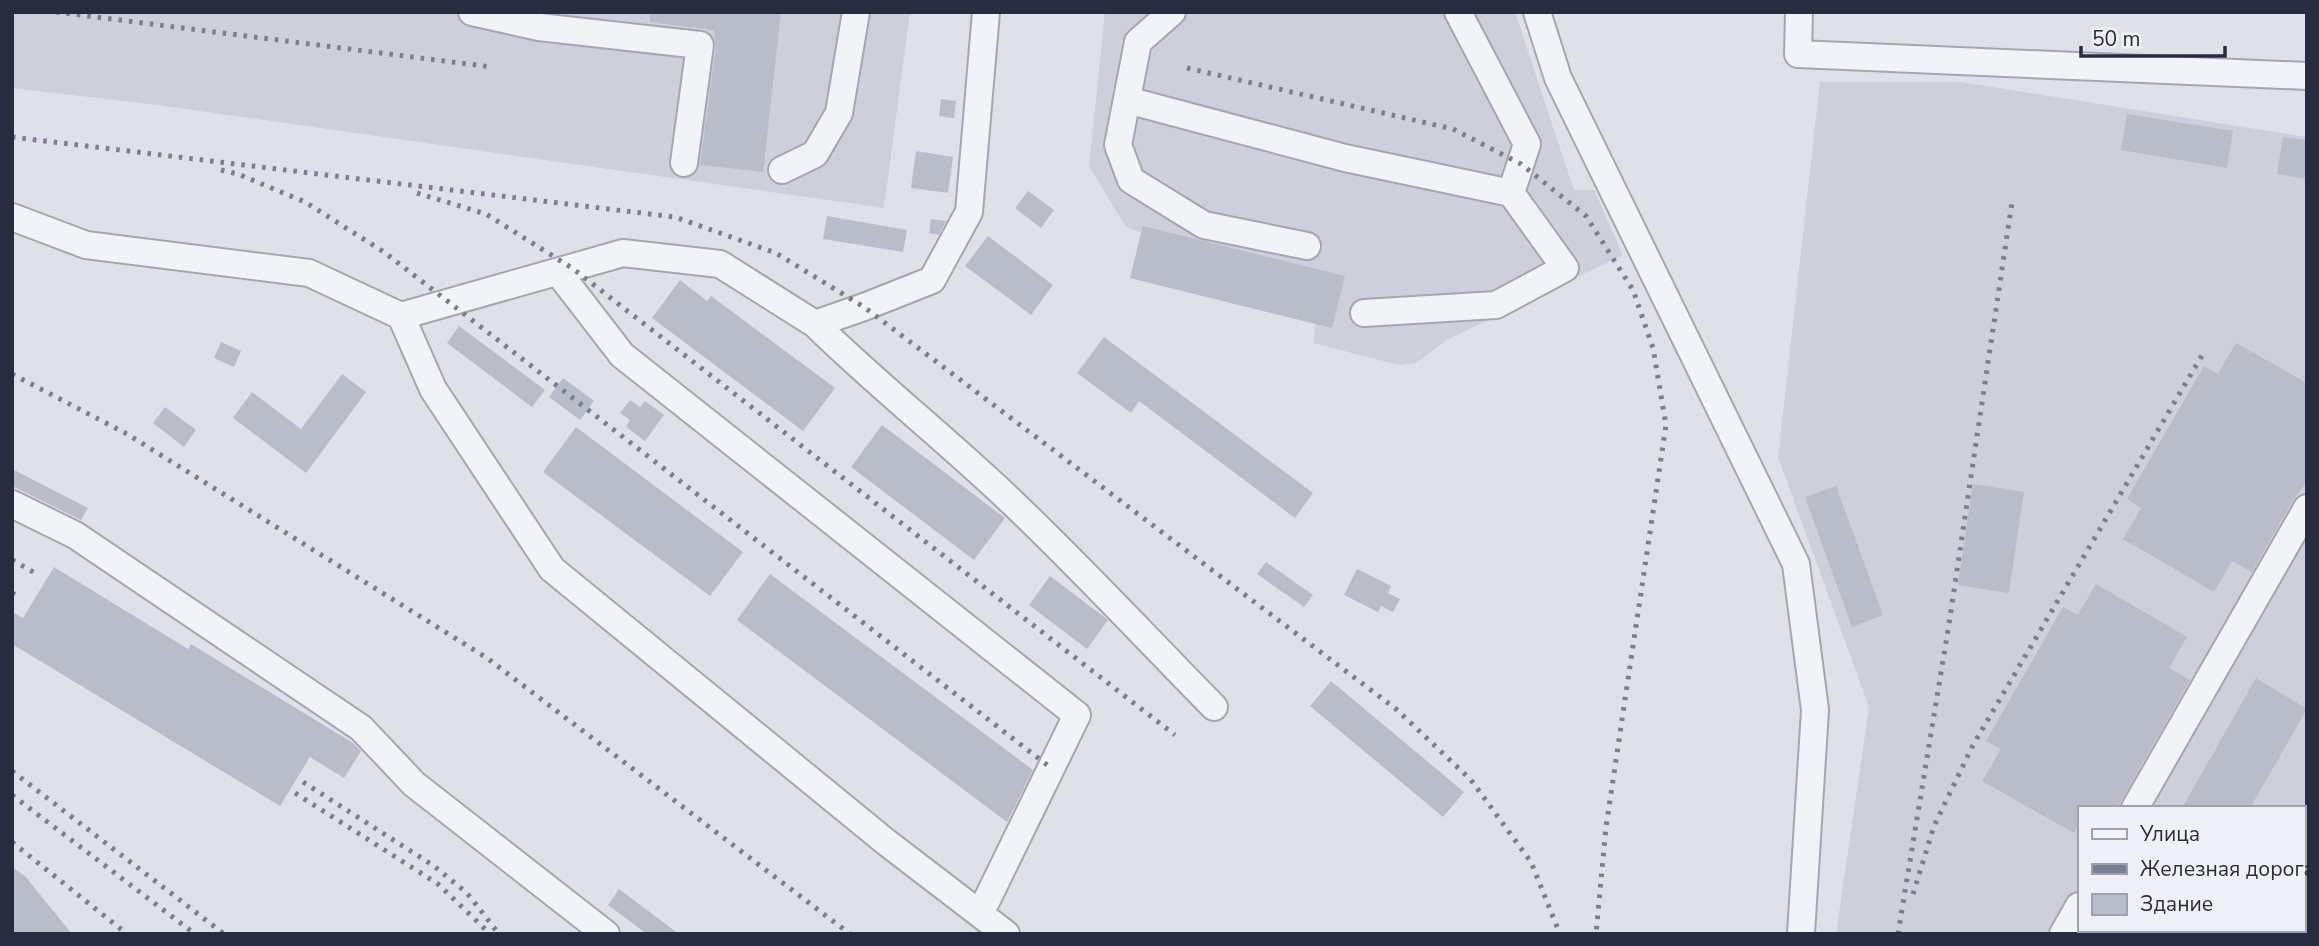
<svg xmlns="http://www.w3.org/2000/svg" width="2319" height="946" viewBox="0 0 2319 946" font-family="'Nunito Sans',sans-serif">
<rect width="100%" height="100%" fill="#dfe1e9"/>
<path fill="#cdd0db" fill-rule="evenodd" d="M12 12H910L884 208 158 105 12 88Z
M1105 12H1515L1574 190H1594L1623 255 1447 340 1416 363 1399 365 1313 343 1316 324 1130 278 1141 233 1126 227 1089 166Z
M1820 82H1961L2307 137V934H1836L1869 707 1778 457ZM2079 808H2303V930H2079Z"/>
<path fill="#b9bcc9" d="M650 12H781L763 172 700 165 716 47 714 30 650 22Z
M941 99 956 101 954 118 939 116Z
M2127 114 2233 131 2227 168 2121 150Z
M2283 137 2307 140V179L2277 174Z
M916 151 953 157 948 193 911 188Z
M1028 191 1054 210 1041 228 1015 208Z
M827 216 907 230 903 252 823 239Z
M931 219 946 221 939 235 929 233Z
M1143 226 1345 276 1332 328 1130 278Z
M988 236 1053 285 1031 315 965 266Z
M680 280 707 301 711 296 835 388 803 431 652 318Z
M459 326 545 390 532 407 447 343Z
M1104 337 1313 493 1295 518 1139 401 1131 413 1077 373Z
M221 342 241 351 234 367 214 358Z
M2236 343 2307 383V482L2293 500 2252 572 2232 561 2214 592 2123 539 2141 508 2127 499 2204 366 2218 374Z
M342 374 366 392 306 473 233 418 252 392 301 429Z
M563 378 594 401 580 420 549 397Z
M630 400 640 407 645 401 664 415 645 441 626 427 630 420 620 413Z
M165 407 196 430 184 447 153 423Z
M882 425 1005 518 974 560 851 467Z
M576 427 743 552 710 596 543 472Z
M12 469 88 508 81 520 12 486Z
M1973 484 2024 492 2009 593 1958 585Z
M1836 486 1883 615 1852 627 1805 497Z
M1266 562 1313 595 1304 607 1257 574Z
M54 567 188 649 191 644 353 743 361 751 344 778 310 757 280 806 12 644V612L23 618Z
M1357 569 1391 586 1388 593 1400 599 1393 612 1381 606 1378 612 1344 595Z
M770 574 1033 770 1007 822 737 620Z
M1050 576 1108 620 1087 649 1029 605Z
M2096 584 2187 637 2169 668 2190 680 2117 808H2079V824L2074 833 1982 781 2001 749 1986 741 2063 607 2078 615Z
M2256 678 2307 709 2250 808H2182Z
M1331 681 1464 792 1443 817 1310 706Z
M12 867 25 876 72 934H12Z
M619 889 679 934H647L608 905Z"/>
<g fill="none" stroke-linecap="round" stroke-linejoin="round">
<defs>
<path id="minor" d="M472 12 539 27 700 45 684 163
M1172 12 1138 42 1118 145 1131 180 1204 225 1307 246
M1458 12 1527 144 1511 193
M1537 12 1558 78 1796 564 1815 710 1801 934
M1799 12 1798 54 2307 76
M1127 100 1345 158 1511 193 1565 268 1496 305 1364 313
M782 170 815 154 839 113 856 12
M12 217 86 245 309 273 401 316 623 253 720 264 815 324 864 307 932 280 969 212 986 12
M558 272 622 355 1077 715 980 914
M401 316 433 389 552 569 886 842 1006 934
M815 324C879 387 951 443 1016 506 1084 571 1148 640 1214 707
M12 504 75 535 361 728 414 784 606 934
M2135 808 2307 508
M2063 934 2079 906"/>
</defs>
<use href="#minor" stroke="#a4a7b3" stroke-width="30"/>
<use href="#minor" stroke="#f2f3f7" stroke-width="26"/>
<path stroke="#787e93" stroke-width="5" stroke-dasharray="3.5 7" stroke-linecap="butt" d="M56 12 492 67
M1187 68 1453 129 1521 164 1586 216 1633 290 1653 348 1666 425 1606 827 1596 934
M12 137 675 217 776 253 864 307 1396 709 1471 780 1531 862 1560 934
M221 170 238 174 305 202 384 252 1051 768
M417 193 486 214 572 268 1175 735
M12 374 127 434 487 658 850 934
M12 560 35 573
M12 593 18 596
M12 771 224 934
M303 782 434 866 467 893 499 934
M295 793 438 884 485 929
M12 795 195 934
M12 842 127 934
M1913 894 1934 826 1973 745 2204 352
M1898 934 1949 624 2012 202"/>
</g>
<rect width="2319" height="946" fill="none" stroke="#272c41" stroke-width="28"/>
<rect x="2078" y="806" width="228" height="126" fill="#eef0f6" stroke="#9ea2ae" stroke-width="2"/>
<rect x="2092" y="829" width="35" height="10" fill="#f2f3f7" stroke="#9ea2ae" stroke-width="2"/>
<text x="2140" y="841" font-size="21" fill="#272c41">Улица</text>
<rect x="2092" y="864" width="35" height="10" fill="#787e93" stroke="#9ea2ae" stroke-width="2"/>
<text x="2140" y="876" font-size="21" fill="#272c41">Железная дорога</text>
<rect x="2092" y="894" width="35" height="21" fill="#b9bcc9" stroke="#9ea2ae" stroke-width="2"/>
<text x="2140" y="911" font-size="21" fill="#272c41">Здание</text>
<path d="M2081 46v10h144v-10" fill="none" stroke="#272c41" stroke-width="3.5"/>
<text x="2092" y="46" font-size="21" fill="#272c41" stroke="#eef0f6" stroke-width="5" paint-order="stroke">50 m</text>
</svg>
